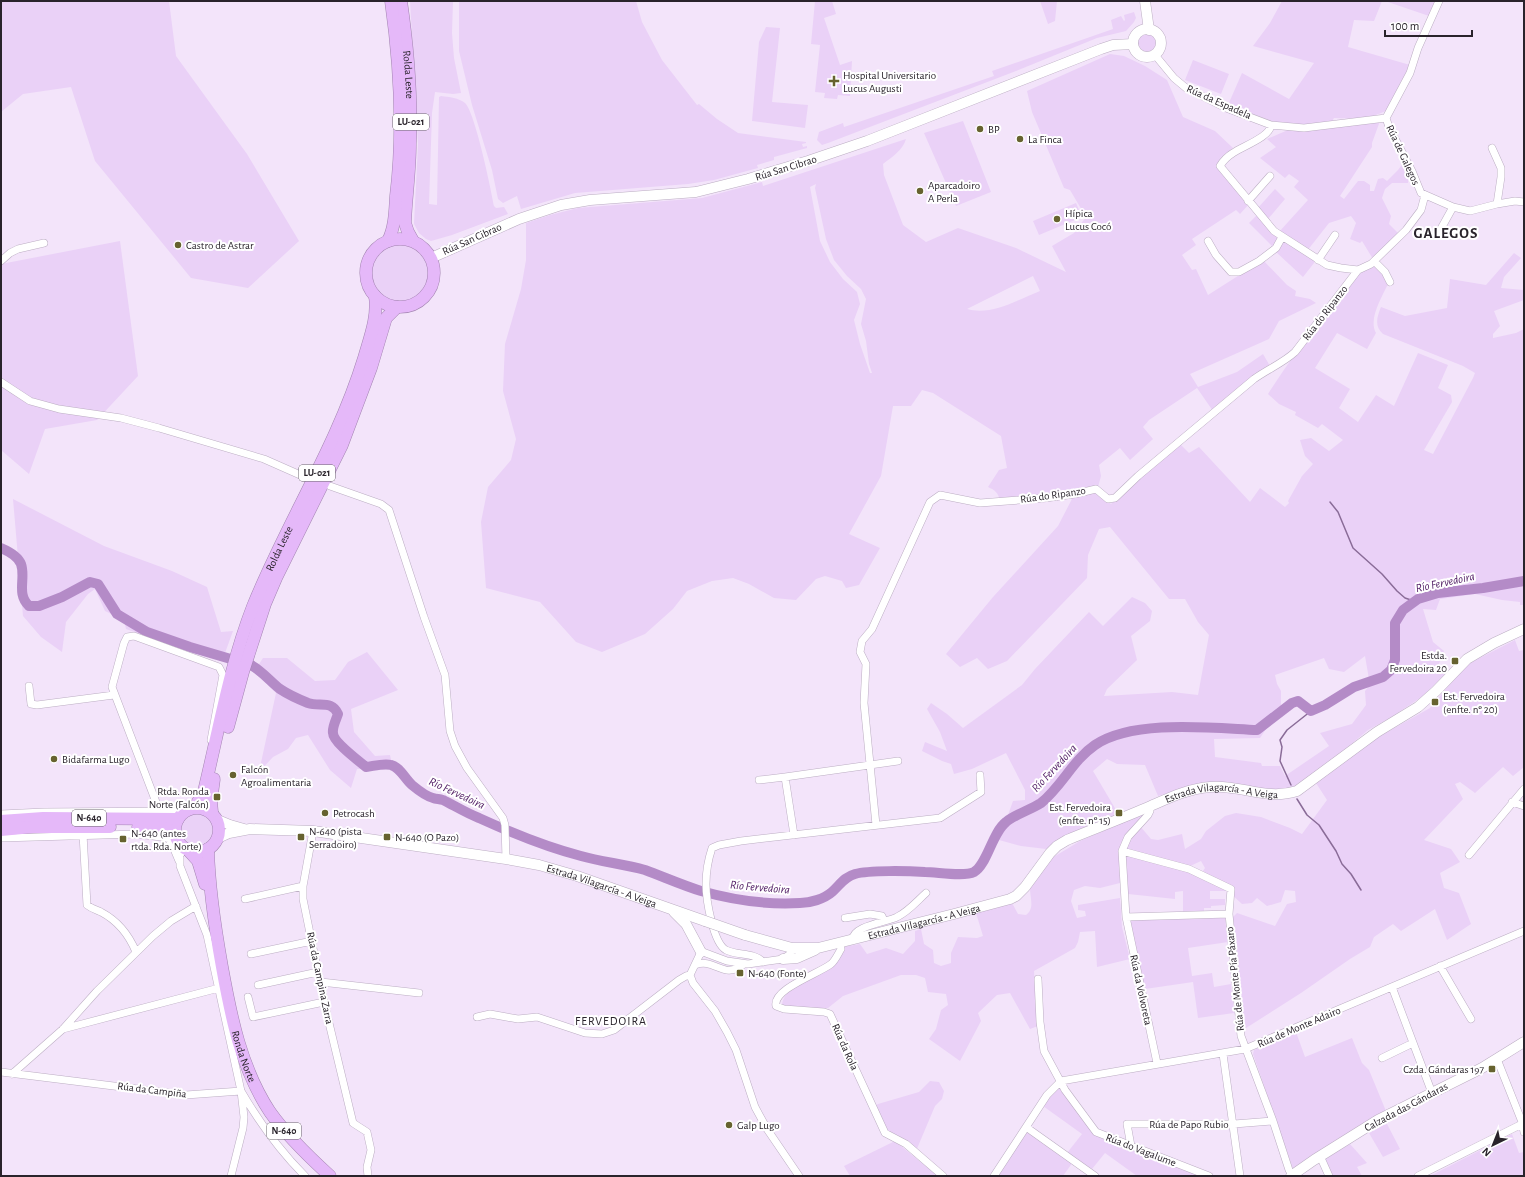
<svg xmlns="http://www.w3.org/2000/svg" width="1525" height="1177" viewBox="0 0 1525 1177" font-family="'Alegreya Sans',sans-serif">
<rect width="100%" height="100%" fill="#f3e4fa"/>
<path fill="#ead1f7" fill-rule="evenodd" d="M1 1H169L176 56 247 154 299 241 248 288 191 278 95 161 71 87 23 94 1 112Z
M410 1H453L452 33 454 58 461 93 453 94 435 92 432 113 429 204 437 205 439 97 441 96C449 97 459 98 465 103 475 112 491 189 494 206L496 208 504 207 508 214 452 235 431 241 426 239 419 233 414 224 418 144Z
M459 1H636L642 22 662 60 697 105 699 104 717 119 738 133 806 142V143L802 144 803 147 807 146V148L774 157V160L757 165 758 168 714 180 688 184 575 193 521 209 517 196 503 203 498 199 492 170 472 105 459 51Z
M815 1H832L836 14 824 18 840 65 852 61 850 96 838 95 837 99 824 98 825 93 815 92 820 45 811 44Z
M1040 1H1057L1055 21 1048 24Z
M1282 1H1382L1374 21 1354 20 1348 47 1410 65 1386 111 1366 119 1334 118 1331 123 1302 126 1280 124 1228 105 1242 73 1289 99 1314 63 1253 46 1270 23Z
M1385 1H1435L1429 16Z
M1134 12 1136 18 1134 22 1126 31 1097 38 1016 71 828 143 822 145 817 140 819 132 843 123 844 127 994 76 992 71 1113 29 1111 20 1121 16 1124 21 1125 20 1124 15Z
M766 27 780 28 772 102 808 105 805 128 752 121 759 42Z
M1136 43a10 10 0 1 1 20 0a10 10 0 1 1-20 0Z
M1110 54 1124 56 1145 66 1167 80 1183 117 1215 131 1233 148 1221 157 1217 166 1249 204 1240 214 1236 210 1192 239 1196 245 1182 255 1192 270 1196 269 1208 295 1263 260 1287 285 1296 291 1295 296 1310 299 1316 303 1279 321 1269 339 1190 374 1198 387 1237 372 1263 354 1270 366 1213 411 1197 388 1149 420 1143 427 1153 439 1130 460 1120 448 1099 465 1101 476 1098 487 1076 493 1000 500C998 493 995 490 988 487L999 470 1007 468 1001 436 933 393 922 390 911 406H893L881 476 849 534 880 548 859 585 846 588 842 581 825 576 816 579 796 600 774 598 749 584 733 578 712 581 687 591 673 609 645 634 602 652 576 642 540 602 486 588 481 522 488 487 511 460 516 439 503 391 505 344 521 289 526 260V223L550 215 578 208 702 198 762 182 763 186 906 139C903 150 892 157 883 164L884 175 903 225 926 242 958 228 1016 248 1066 272 1052 246 1074 233 1086 217 1070 190 1064 188 1032 112 1027 91ZM816 184 815 188 826 239 834 260 847 276 861 289 866 299 861 324 866 341 869 364 872 373H870L860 344 854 320 860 304 857 292 843 279 830 262 820 241 810 187ZM1033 276 1040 291C1017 300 991 316 967 309Z
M1193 60 1229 74 1221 94 1185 80Z
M963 121 991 192 956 206 924 133Z
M1380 121 1372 143V147L1340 196 1344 199 1358 181H1364L1370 185V191H1374L1378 179 1383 178 1387 181 1398 170 1404 162 1409 171 1408 183H1392L1385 189 1382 198 1391 216 1389 224 1398 233 1373 259 1362 241 1360 243 1350 239 1356 223 1351 216 1329 223 1307 251 1279 232 1308 200 1294 187 1299 181 1289 174 1285 178 1260 158 1276 147 1267 139 1288 130 1308 131Z
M1275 189 1285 199 1268 219 1257 209Z
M1076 203 1082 217 1039 235 1033 221Z
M1258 214 1279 235 1274 248 1249 223Z
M120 241 138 376 97 420 45 429 29 474 1 450V264Z
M1284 241 1314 259V263L1303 277 1276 252Z
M371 273a29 29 0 1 1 58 0a29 29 0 1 1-58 0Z
M1514 253 1521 258 1504 277 1501 288 1524 290V300L1494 311 1500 326 1493 334V338L1516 333 1524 329V605H1520V602L1502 600 1475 594 1440 599 1436 610 1423 609 1433 642 1444 651 1437 669 1445 674 1423 696 1390 718 1368 730 1337 756 1296 787 1278 791 1205 782 1158 796 1145 765 1117 764 1107 759 1093 771 1119 815 1063 837 1046 849 1021 846 999 840 1013 801 1025 800V790L1006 753 972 769 954 774 951 764 942 761 922 751 925 742 947 751 940 732 927 709 931 703 947 714 963 728 1022 685 1035 669 1089 612 1103 626 1132 597 1145 603 1152 611 1150 621 1131 636 1137 660 1107 689 1104 696 1172 692 1198 695 1209 635 1198 622 1185 599H1169L1110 527 1099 529 1088 555 1087 578 1007 661 988 669 977 658 960 667 946 654 993 597 1058 526 1073 497 1098 491 1111 504 1160 458 1180 444 1189 453 1199 447 1250 502 1260 488 1285 507 1289 503 1288 501 1302 476 1313 464 1305 456 1300 440 1311 438 1329 451 1343 440 1322 424 1318 428 1295 415 1296 412 1279 404 1268 394C1285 367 1303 343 1322 318 1337 299 1352 277 1373 264L1384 273 1388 284C1382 297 1368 319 1376 333L1367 349 1337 333 1315 368 1350 389 1339 408 1358 422 1376 395 1394 406 1418 353 1448 365 1438 388 1451 395 1452 402 1424 450 1433 454 1473 378 1475 373 1463 366 1383 334C1374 326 1377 317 1381 307L1405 316 1447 308 1450 279 1486 285ZM1365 656 1370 685 1365 691 1366 705 1352 724 1320 733 1329 746 1285 776 1280 766H1262L1261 763 1215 757 1214 739 1260 738 1266 729 1269 718 1281 709V691L1277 684 1275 675 1324 658 1329 669 1344 672Z
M13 499 104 546 172 571 207 587 221 632 233 631 225 653 196 654 126 629 124 620 105 611 95 589 88 594 66 622 62 652 41 637 23 616Z
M1515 640 1519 651 1524 650V767L1513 776 1503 767 1475 793 1460 782 1455 784 1463 799 1424 840 1451 849 1460 862 1440 873 1444 888 1459 893 1471 924 1447 940 1435 909 1401 931 1393 924 1374 937 1370 947 1350 959 1301 993 1243 1030 1232 918 1237 913 1275 926 1287 904 1296 902 1295 891 1285 890 1281 902 1267 906 1257 898 1252 903 1242 904 1217 881 1203 871 1205 868 1201 861 1188 867 1125 850V845L1140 826 1151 839 1158 840 1182 834 1185 849 1201 839 1206 831 1225 816 1236 813 1261 817 1290 828 1302 834 1327 800 1316 783 1373 740 1430 708 1466 665Z
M367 652 398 690 351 709 354 732 375 756 390 755 393 768 357 769 351 788 330 770 308 735 296 738 288 749 273 757 259 772 276 693 254 672 263 658H287L315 681 335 680 348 662Z
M179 830a18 18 0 1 1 36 0a18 18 0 1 1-36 0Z
M1145 813 1146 816 1121 843 1119 864 1120 883 1100 888 1085 886 1074 890 1071 901 1077 918 1086 916 1085 911 1078 910V905L1120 898 1122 927 1130 959 1097 967 1095 931 1080 932 1078 942 1075 948 1034 971 1038 1026 1030 1029 1010 993 997 995 978 1013 981 1021 960 1061 929 1039 936 1029 941 1010 948 1005 946 994 928 992 925 978 916 975H901L843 996 828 1008H787L782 1004C786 983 820 976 834 964 838 960 840 952 843 947L860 944 867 954 886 948 903 954 915 941V931L921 929 924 944 933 950 934 963 941 966 951 963V953L958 937 977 938 983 936 976 913 1012 903 1018 914 1026 915C1035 908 1030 899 1030 888L1052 858 1080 841Z
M1125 855 1192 871 1226 888V891H1210V899H1225V905L1211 906V908H1204V912L1183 913V891L1175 892V899L1128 894Z
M1225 918 1228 942 1188 948 1192 976 1212 973 1214 987 1231 984 1234 1013 1198 1018 1193 982 1145 989 1129 926 1131 921 1136 919Z
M1296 1032 1305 1057 1352 1038 1362 1063 1369 1070 1386 1111 1361 1125 1293 1169 1253 1054 1254 1050 1256 1049Z
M930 1081 939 1082 944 1091 942 1099 935 1106 916 1151 886 1131 875 1106 878 1104 919 1092Z
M1060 1087 1089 1127 1204 1176H1137L1105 1153 1092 1169 1067 1153 1082 1134 1043 1106 1055 1088Z
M1386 1122 1400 1149 1383 1157 1369 1133Z
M1026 1133 1034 1134 1073 1162 1063 1176H998C1007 1164 1014 1141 1026 1133Z
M1512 1134 1519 1153 1524 1152V1176H1430Z
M895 1141 935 1174 934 1176H850L844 1166Z
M1350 1144 1367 1163 1357 1167 1362 1176H1333L1325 1159Z"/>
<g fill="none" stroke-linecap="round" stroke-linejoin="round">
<path stroke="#8a6c98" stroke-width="1.5" d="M1330 502 1338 512 1353 548 1382 574 1397 591 1405 598 1414 601
M1291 785 1280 761 1282 747 1280 740 1287 730 1311 711
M1297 799 1307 815 1319 825 1336 851 1342 864 1351 874 1361 890"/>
<path stroke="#b48bc7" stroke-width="10" d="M1 548C8 551 18 556 21 564 26 578 16 594 29 606H39L62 597 90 582 98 584 117 614 147 632 190 647 251 665C262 671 270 681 280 689 289 695 298 699 308 703 320 707 332 700 338 714 336 720 332 727 333 733 333 742 359 761 366 767 374 766 384 763 391 765 400 767 405 779 412 785 418 790 425 796 433 798 436 799 439 799 443 800 455 806 466 813 479 818 512 833 546 847 581 856 602 862 624 864 645 870 664 877 682 885 701 891 733 900 767 905 800 903 810 903 824 899 832 892 840 885 844 877 855 874 869 870 909 871 925 872 937 872 964 877 974 872 987 865 992 833 1006 822 1014 815 1030 810 1041 803 1062 786 1073 760 1095 745 1133 719 1212 728 1257 730L1292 703 1298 701 1311 711 1325 705 1354 687 1383 677 1391 670 1395 660V623L1403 610 1418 599 1438 593 1483 588 1524 581"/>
<defs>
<path id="street" d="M1439 1 1418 48 1410 73 1386 118 1389 127 1412 171 1421 193 1453 207 1470 211 1497 204 1515 201 1524 202
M1155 55 1174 78 1186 88 1226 108 1271 125 1304 128 1386 118
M1271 125C1270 137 1243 146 1233 153 1228 156 1223 161 1220 166L1274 231 1327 265 1341 268 1358 270 1371 264 1406 230 1421 210 1425 195
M1492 148 1501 168V177L1497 204
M1248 201 1270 176
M1438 234 1453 207
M1208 241 1216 255 1231 272H1239L1259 261 1276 248 1282 237
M1318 260 1335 235
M1 261 10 253 18 249 44 243
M1374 261 1385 272 1390 282
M1 382 30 401 59 409 121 418 159 428 264 459 307 478
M330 486 381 504 389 510 424 617 445 675 450 731 455 746 467 768 503 818 505 825 506 859
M29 686 31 704 37 705 114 695
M759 780 785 777
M1512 802 1524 806
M1148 807 1150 811 1148 815 1128 837 1122 851 1126 917 1157 1063
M157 812 156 802 112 687 124 643 127 637 134 636 219 667 223 675 211 740
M1 814 44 812 185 811
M876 825 864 703 866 664 860 652 862 641 872 629 930 502 940 495 980 503 1046 498 1075 494 1096 489 1108 499 1115 498 1138 476 1254 379C1268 369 1283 363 1295 352L1358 270
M313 831 303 886V899L324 1002 353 1123 367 1132 371 1150 367 1167 368 1176
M83 834 87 905C92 909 97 910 101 912 118 921 129 935 136 952
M794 835 785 777 898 761
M166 837 171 842 179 861
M1 838 137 834 177 839
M185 848 180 855V866L207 935 241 1091C259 1122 280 1151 305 1176
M1122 851 1189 869 1231 889 1229 914 1241 1036 1273 1121 1289 1170 1293 1175
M1469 855 1524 789
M245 899 303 886
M1126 917 1229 914
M845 918 870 914 882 916 884 921
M853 940C851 926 888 922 897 917 909 911 917 901 926 893
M840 943 841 949C838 954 835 961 831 964 820 973 772 989 776 1006L784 1009 824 1012 830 1014 885 1133 906 1144 943 1176
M792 948 790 954 783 959 748 964 727 961 703 952 700 954 690 975 693 983 715 1011 727 1032 736 1050 755 1107 767 1129 799 1176
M251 954 312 941
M763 962C754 952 738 956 726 950 713 943 706 899 706 884 706 871 708 860 712 848L719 845 741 841 940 818 981 792 980 775
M695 965C715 957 723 981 744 964
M1440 966 1471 1019
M1038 979 1040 1022 1044 1051 1065 1090 1096 1132 1209 1176
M321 982 419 993
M258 985 318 972
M1392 987 1432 1093
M248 997 253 1017 324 1002
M477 1017 490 1014 518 1019 537 1017 585 1033 602 1034 614 1030 679 980 686 976 690 975
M63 1029 219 988
M1223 1054 1240 1176
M1382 1058 1413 1043
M1497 1059 1522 1122 1524 1132
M1 1072 186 1095 241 1091 244 1117 243 1128 231 1176
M12 1074 63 1029 97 991 153 936 171 921 196 906
M1026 1127 1095 1176
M1131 1146 1127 1124H1234L1273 1121
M1320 1156 1329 1176
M994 1176 1047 1095 1061 1081 1245 1049 1524 931
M1418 1176 1522 1124"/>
<g id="secondary">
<path d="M1145 1 1149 30"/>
<circle cx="1147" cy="43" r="14"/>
<path d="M431 258 519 219 561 205 590 200 696 192 748 179 808 161 867 141 1101 49 1113 45 1133 44"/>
<path d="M218 820 230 825 244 829"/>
<path id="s1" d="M218 838 229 833 250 829 313 831 506 859 539 865 577 876 705 921"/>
<path d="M674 912 686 924 701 952"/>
<path id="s2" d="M745 935 792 948H818L954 914 1010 899 1016 896 1025 887 1050 853 1057 846 1067 840C1094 829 1120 819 1146 808 1167 799 1186 789 1210 787 1240 784 1266 801 1297 791L1377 732 1418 707 1436 691 1467 659 1494 643 1524 629"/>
<path d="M783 959 797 958 815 950"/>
<path d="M1291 1176 1314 1160 1378 1120 1482 1068 1524 1042"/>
</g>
<g id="highway">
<path id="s3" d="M401 1C408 49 412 96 410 144 410 171 406 197 405 223L408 232 413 241"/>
<circle cx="400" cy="273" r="34"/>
<path d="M388 241C395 227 395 211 396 196 404 131 400 65 391 1"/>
<path d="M228 727 243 672 265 604 277 576 342 445 371 368 386 318 397 307"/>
<path id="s4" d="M195 807 204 791C219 729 230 665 253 606 287 522 337 446 364 358 370 337 378 317 375 296"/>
<circle cx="197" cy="830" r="22"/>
<path d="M212 812 211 801 214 779"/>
<path d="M1 821 43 818 178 819"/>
<path d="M138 827 163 828 175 832"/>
<path d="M1 830 32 827H110"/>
<path id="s5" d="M208 849C209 889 215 928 222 967 231 1017 241 1068 270 1112 287 1136 308 1156 330 1176"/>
<path d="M189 851 198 861 205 884"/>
</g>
</defs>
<use href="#street" stroke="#bcaec3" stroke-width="8"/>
<use href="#secondary" stroke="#bcaec3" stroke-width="11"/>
<use href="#highway" stroke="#a384b1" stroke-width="13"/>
<use href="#street" stroke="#fff" stroke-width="7"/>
<use href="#secondary" stroke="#fff" stroke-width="10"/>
<use href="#highway" stroke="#e5b8f9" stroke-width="12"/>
<defs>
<path id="secondary-bridge" d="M705 921 745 935"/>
</defs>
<use href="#secondary-bridge" stroke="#bcaec3" stroke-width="11" stroke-linecap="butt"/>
<use href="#secondary-bridge" stroke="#fff" stroke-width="10"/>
</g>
<g fill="#66622f" stroke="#fff" stroke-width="1.5">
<path d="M832 75h4v4h4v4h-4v4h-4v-4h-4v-4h4z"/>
<circle cx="980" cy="129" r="4"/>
<circle cx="1020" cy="139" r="4"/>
<circle cx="920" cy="191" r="4"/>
<circle cx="1057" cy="219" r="4"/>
<circle cx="178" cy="245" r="4"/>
<rect x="1451" y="657" width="8" height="8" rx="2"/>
<rect x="1431" y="698" width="8" height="8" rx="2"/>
<circle cx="54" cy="759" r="4"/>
<circle cx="233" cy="775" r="4"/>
<rect x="213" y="793" width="8" height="8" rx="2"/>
<circle cx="325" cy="813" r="4"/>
<rect x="1115" y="809" width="8" height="8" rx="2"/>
<rect x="297" y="833" width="8" height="8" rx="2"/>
<rect x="383" y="833" width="8" height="8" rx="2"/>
<rect x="119" y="835" width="8" height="8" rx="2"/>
<rect x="736" y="969" width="8" height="8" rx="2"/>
<rect x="1488" y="1065" width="8" height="8" rx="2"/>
<circle cx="729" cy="1125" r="4"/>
</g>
<g text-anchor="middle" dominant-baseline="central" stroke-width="4" stroke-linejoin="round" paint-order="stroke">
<g fill="#fff" stroke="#69656b" stroke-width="1">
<rect x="393" y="114" width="36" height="16" rx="3"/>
<rect x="299" y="465" width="36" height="16" rx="3"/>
<rect x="72" y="810" width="34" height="16" rx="3"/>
<rect x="267" y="1123" width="34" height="16" rx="3"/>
</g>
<g font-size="10" font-weight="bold" fill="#29232b">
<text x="411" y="122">LU-021</text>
<text x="317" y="473">LU-021</text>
<text x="89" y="818">N-640</text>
<text x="284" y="1131">N-640</text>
</g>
<g font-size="11" fill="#29232b" stroke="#fff">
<text stroke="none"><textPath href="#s3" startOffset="74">Rolda Leste</textPath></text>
<text transform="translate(1219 102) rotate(24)">Rúa da Espadela</text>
<text transform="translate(1403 155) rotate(65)">Rúa de Galegos</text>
<text transform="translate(786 168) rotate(-17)">Rúa San Cibrao</text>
<text transform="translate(472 239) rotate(-24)">Rúa San Cibrao</text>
<text transform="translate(1325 313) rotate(-52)">Rúa do Ripanzo</text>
<text transform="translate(1053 495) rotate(-8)">Rúa do Ripanzo</text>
<text stroke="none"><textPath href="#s4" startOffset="273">Rolda Leste</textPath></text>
<text stroke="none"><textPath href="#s2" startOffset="520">Estrada Vilagarcía - A Veiga</textPath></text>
<text stroke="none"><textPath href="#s1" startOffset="391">Estrada Vilagarcía - A Veiga</textPath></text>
<text stroke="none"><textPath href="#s2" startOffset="184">Estrada Vilagarcía - A Veiga</textPath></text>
<text transform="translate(320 978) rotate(78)">Rúa da Campina Zarra</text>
<text transform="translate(1235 979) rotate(-96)">Rúa de Monte Pía Páxaro</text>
<text transform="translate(1141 990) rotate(78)">Rúa da Volvoreta</text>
<text transform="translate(1299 1027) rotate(-23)">Rúa de Monte Adairo</text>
<text transform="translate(845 1047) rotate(66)">Rúa da Rola</text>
<text stroke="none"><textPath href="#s5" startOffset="211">Ronda Norte</textPath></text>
<text transform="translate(152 1090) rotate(7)">Rúa da Campiña</text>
<text transform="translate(1406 1107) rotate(-28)">Calzada das Gándaras</text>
<text x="1189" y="1124">Rúa de Papo Rubio</text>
<text transform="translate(1141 1150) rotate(21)">Rúa do Vagalume</text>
</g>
<g font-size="11" fill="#29232b" stroke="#fff" text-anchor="start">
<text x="843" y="75">Hospital Universitario<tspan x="843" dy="13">Lucus Augusti</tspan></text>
<text x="988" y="129">BP</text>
<text x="1028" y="139">La Finca</text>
<text x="928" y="185">Aparcadoiro<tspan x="928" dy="13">A Perla</tspan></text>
<text x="1065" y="213">Hípica<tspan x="1065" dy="13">Lucus Cocó</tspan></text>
<text x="186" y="245">Castro de Astrar</text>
<text x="1447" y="655" text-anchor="end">Estda.<tspan x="1447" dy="13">Fervedoira 20</tspan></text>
<text x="1443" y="696">Est. Fervedoira<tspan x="1443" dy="13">(enfte. nº 20)</tspan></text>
<text x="62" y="759">Bidafarma Lugo</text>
<text x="241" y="769">Falcón<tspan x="241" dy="13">Agroalimentaria</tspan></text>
<text x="209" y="791" text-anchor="end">Rtda. Ronda<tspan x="209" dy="13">Norte (Falcón)</tspan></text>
<text x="1111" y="807" text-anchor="end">Est. Fervedoira<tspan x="1111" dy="13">(enfte. nº 15)</tspan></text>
<text x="333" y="813">Petrocash</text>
<text x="309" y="831">N-640 (pista<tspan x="309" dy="13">Serradoiro)</tspan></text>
<text x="131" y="833">N-640 (antes<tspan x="131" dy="13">rtda. Rda. Norte)</tspan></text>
<text x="395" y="837">N-640 (O Pazo)</text>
<text x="748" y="973">N-640 (Fonte)</text>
<text x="1484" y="1069" text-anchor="end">Czda. Gándaras 197</text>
<text x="737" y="1125">Galp Lugo</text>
</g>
<g font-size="12" font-style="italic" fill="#4f1b63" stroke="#fff">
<text transform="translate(1445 582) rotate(-12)">Río Fervedoira</text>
<text transform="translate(1054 768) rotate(-47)">Río Fervedoira</text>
<text transform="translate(457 793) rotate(25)">Río Fervedoira</text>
<text transform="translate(760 887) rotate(5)">Río Fervedoira</text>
</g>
<g font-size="12" letter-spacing="1" fill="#29232b" stroke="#fff">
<text x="611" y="1021">FERVEDOIRA</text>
</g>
<g font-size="15" font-weight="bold" letter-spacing="1" fill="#29232b" stroke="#fff">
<text x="1446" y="233">GALEGOS</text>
</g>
</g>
<rect width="1525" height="1177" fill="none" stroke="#29232b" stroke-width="4"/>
<g transform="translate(1493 1145) rotate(223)" stroke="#ffffff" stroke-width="3" paint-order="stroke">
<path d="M0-3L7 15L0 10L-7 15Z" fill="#29232b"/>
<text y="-6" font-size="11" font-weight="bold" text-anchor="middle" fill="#29232b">N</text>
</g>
<path d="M1385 30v6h87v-6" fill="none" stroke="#29232b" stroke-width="2"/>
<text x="1391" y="30" font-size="12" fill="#29232b" stroke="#ffffff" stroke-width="3" paint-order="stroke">100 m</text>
</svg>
